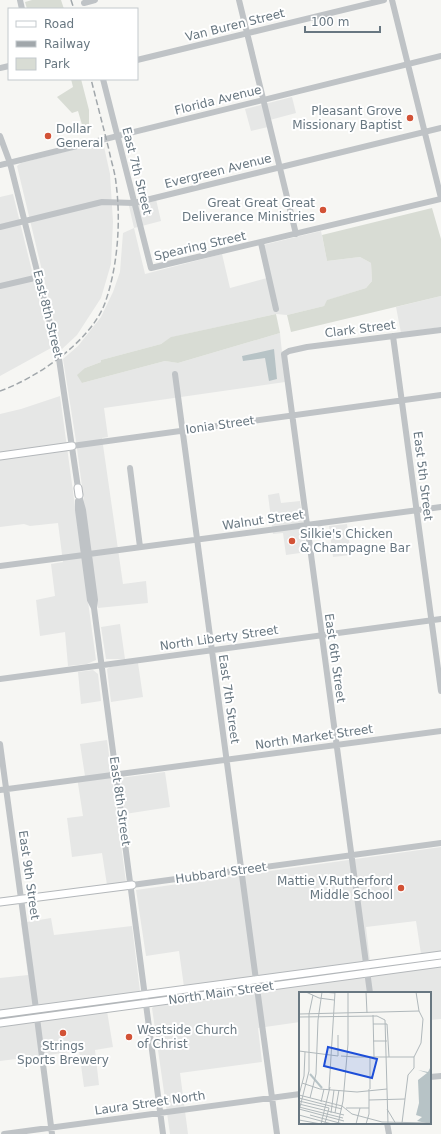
<svg xmlns="http://www.w3.org/2000/svg" width="441" height="1134" viewBox="0 0 441 1134" font-family="'DejaVu Sans',sans-serif">
<rect width="100%" height="100%" fill="#f6f6f3"/>
<path fill="#e6e7e6" d="M292 97 296 113 266 121 268 127 251 131 245 109Z
M103 142 110 174 113 222 111 264 101 298 77 335 61 350 17 166 21 163Z
M13 194 51 348 0 376V197Z
M155 195 161 221 134 228 145 274 222 254 230 288 267 278 259 246 321 231 327 261 360 257 371 263 372 281 366 288 328 300 324 306 287 315 276 314 172 337 161 344 101 360V362L85 368 82 383 165 361 178 363 280 333 285 382 104 408 108 437 102 438 123 584 146 581 148 603 98 608 76 441 63 359 78 346 101 317 113 292 120 272 123 233 134 228 129 206 130 202Z
M441 296V327L401 333 396 307Z
M60 396 96 660 87 664 68 666 65 632 40 636 36 600 55 596 51 564 63 562 58 523 30 526 24 524 0 527V414L21 409Z
M279 493 281 503 300 501 307 552 286 555 283 533 273 534 268 495Z
M347 524 351 555 333 557 329 526Z
M120 624 125 659H106L101 627Z
M138 663 143 697 111 702 107 669 110 667Z
M93 670 98 674 101 701 81 704 78 672Z
M107 740 126 882 107 885 102 853 72 857 67 818 83 816 77 777 85 776 80 744Z
M165 772 170 807 125 814 120 778Z
M441 847V952L421 954 416 921 366 927 370 961 184 987 179 951 146 956 136 890Z
M51 918 54 935 132 926 140 991 0 1011V978L28 975 21 923Z
M441 966V1019L430 1020V993H300V1022L258 1028 262 1062 180 1073 188 1134H170L152 1008 154 1006Z
M107 1011 113 1047 95 1050 99 1085 84 1087 79 1051 0 1061V1027Z"/>
<path fill="#d8dcd4" d="M32 0H61L64 9H27L25 2Z
M71 79H81L89 110V133L85 135 78 111 72 113 57 97 73 87Z
M432 208 441 239V296L291 332 287 315 324 306 327 300 366 288 372 281 371 263 360 257 327 261 322 235Z
M276 314 280 333 178 363 165 361 82 383 77 375 85 368 101 362V360L161 344 171 337Z"/>
<path fill="#b7c3c6" d="M274 349 277 379 269 381 265 358 243 361 242 356Z"/>
<g fill="none" stroke-linecap="round" stroke-linejoin="round">
<defs>
<path id="major" d="M0 456 72 446
M78 488 79 495
M121 812 122 821
M0 902 132 885
M0 1014 441 955
M0 1023 441 963"/>
</defs>
<use href="#major" stroke="#b3b7ba" stroke-width="9"/>
<path stroke="#bfc3c6" stroke-width="6" d="M20 0 22 9
M239 0 296 234
M392 0 441 198
M84 3 95 0
M137 60 384 0
M0 68 9 66
M103 79 151 268 441 199
M0 136 10 163 59 359 78 488
M0 165 441 56
M0 227 102 202 134 203 441 128
M261 243 276 309
M0 286 39 277
M393 336 441 691
M175 374 256 980
M72 446 441 395
M130 468 140 547
M79 495 83 510 95 600 94 608 121 812
M78 501V510L90 600 94 608
M89 554 441 507
M0 566 84 555
M0 679 441 619
M0 744 36 1009
M0 790 441 731
M122 821 163 1134
M132 885 441 843
M257 988 277 1134
M370 993 284 354 289 351 307 347 441 330
M37 1018 52 1134
M430 1077 441 1076
M387 1123 389 1134
M4 1134 300 1094"/>
<use href="#major" stroke="#fff" stroke-width="7"/>
<path stroke="#a1a7ab" stroke-width="1.5" stroke-dasharray="6 3" stroke-linecap="butt" d="M71 0 74 9
M0 391C37 378 91 341 105 303 118 266 121 221 116 183 115 172 111 161 109 150 103 126 97 103 91 79"/>
</g>
<g fill="#d25236" stroke="#fff" stroke-width="1.5">
<circle cx="410" cy="118" r="4"/>
<circle cx="48" cy="136" r="4"/>
<circle cx="323" cy="210" r="4"/>
<circle cx="292" cy="541" r="4"/>
<circle cx="401" cy="888" r="4"/>
<circle cx="63" cy="1033" r="4"/>
<circle cx="129" cy="1037" r="4"/>
</g>
<g text-anchor="middle" dominant-baseline="central" stroke-width="4" stroke-linejoin="round" paint-order="stroke">
<g font-size="12" fill="#687781" stroke="#fff">
<text transform="translate(235 25) rotate(-14)">Van Buren Street</text>
<text transform="translate(218 100) rotate(-14)">Florida Avenue</text>
<text transform="translate(137 171) rotate(76)">East 7th Street</text>
<text transform="translate(218 171) rotate(-14)">Evergreen Avenue</text>
<text transform="translate(200 246) rotate(-13)">Spearing Street</text>
<text transform="translate(48 314) rotate(76)">East 8th Street</text>
<text transform="translate(360 329) rotate(-7)">Clark Street</text>
<text transform="translate(220 425) rotate(-8)">Ionia Street</text>
<text transform="translate(423 476) rotate(83)">East 5th Street</text>
<text transform="translate(263 520) rotate(-8)">Walnut Street</text>
<text transform="translate(219 638) rotate(-8)">North Liberty Street</text>
<text transform="translate(335 658) rotate(82)">East 6th Street</text>
<text transform="translate(229 699) rotate(82)">East 7th Street</text>
<text transform="translate(314 737) rotate(-8)">North Market Street</text>
<text transform="translate(120 801) rotate(82)">East 8th Street</text>
<text transform="translate(221 873) rotate(-8)">Hubbard Street</text>
<text transform="translate(29 875) rotate(82)">East 9th Street</text>
<text transform="translate(221 993) rotate(-8)">North Main Street</text>
<text transform="translate(150 1103) rotate(-8)">Laura Street North</text>
</g>
<g font-size="12" fill="#687781" stroke="#fff" text-anchor="end">
<text x="402" y="111">Pleasant Grove<tspan x="402" dy="14">Missionary Baptist</tspan></text>
<text x="56" y="129" text-anchor="start">Dollar<tspan x="56" dy="14">General</tspan></text>
<text x="315" y="203">Great Great Great<tspan x="315" dy="14">Deliverance Ministries</tspan></text>
<text x="300" y="534" text-anchor="start">Silkie's Chicken<tspan x="300" dy="14">&amp; Champagne Bar</tspan></text>
<text x="393" y="881">Mattie V.Rutherford<tspan x="393" dy="14">Middle School</tspan></text>
<text x="137" y="1030" text-anchor="start">Westside Church<tspan x="137" dy="14">of Christ</tspan></text>
<text x="63" y="1046" text-anchor="middle">Strings<tspan x="63" dy="14">Sports Brewery</tspan></text>
</g>
</g>
<g transform="translate(299 992)">
<rect width="132" height="132" fill="#f6f6f3"/>
<path d="M132 74V132L118 129 123 125 117 123 120 111 119 88 128 81 119 78 129 80Z" fill="#b7c3c6"/>
<path fill="none" stroke="#b7c3c6" stroke-width="2" d="M11 82 23 96"/>
<path fill="none" stroke="#b0b8bb" stroke-width="1" d="M7 0 20 6 35 8M23 0 36 1M67 0 68 21M82 20 120 19M0 22 82 20M74 23 75 65M0 25 78 24 86 28 89 132M74 32H88L90 65M74 49H88M0 59 39 64M39 64V43M42 64 56 65M56 65H115M71 66V97M3 91 21 97 58 100 88 97M30 97 36 0M0 103 5 84 6 60M0 103 43 114M0 106 43 117M11 106 17 82 19 28 23 0M70 108 106 107M0 109 30 116M22 110 25 97M0 112 45 123M43 114 53 122 83 130 132 131M0 115 44 126M47 116H70M0 117 45 129M88 117 97 132M0 119 10 79V22L14 3M32 121 35 98M36 121 40 98M0 123 33 132M11 123 44 132M0 128 22 132M26 131 30 116M103 131 109 83 115 76V65L122 51 124 27 120 19 117 0M22 132 31 95M39 132 44 109 49 52V0M57 132 61 116M67 132 70 122V97"/>
<path fill="#1d4ed8" fill-opacity="0.15" stroke="#1d4ed8" stroke-width="2" d="M29 55 78 67 73 86 25 74Z"/>
<rect width="132" height="132" fill="none" stroke="#687781" stroke-width="2"/>
</g>
<rect x="8" y="8" width="130" height="72" fill="#ffffff" stroke="#c3c9cd"/>
<rect x="16" y="21" width="20" height="6" fill="#ffffff" stroke="#c3c9cd"/>
<text x="44" y="28" font-size="12" fill="#687781">Road</text>
<rect x="16" y="41" width="20" height="6" fill="#a1a7ab" stroke="#c3c9cd"/>
<text x="44" y="48" font-size="12" fill="#687781">Railway</text>
<rect x="16" y="58" width="20" height="12" fill="#d8dcd4" stroke="#c3c9cd"/>
<text x="44" y="68" font-size="12" fill="#687781">Park</text>
<path d="M305 26v6h75v-6" fill="none" stroke="#687781" stroke-width="2"/>
<text x="311" y="26" font-size="12" fill="#687781" stroke="#ffffff" stroke-width="3" paint-order="stroke">100 m</text>
</svg>
